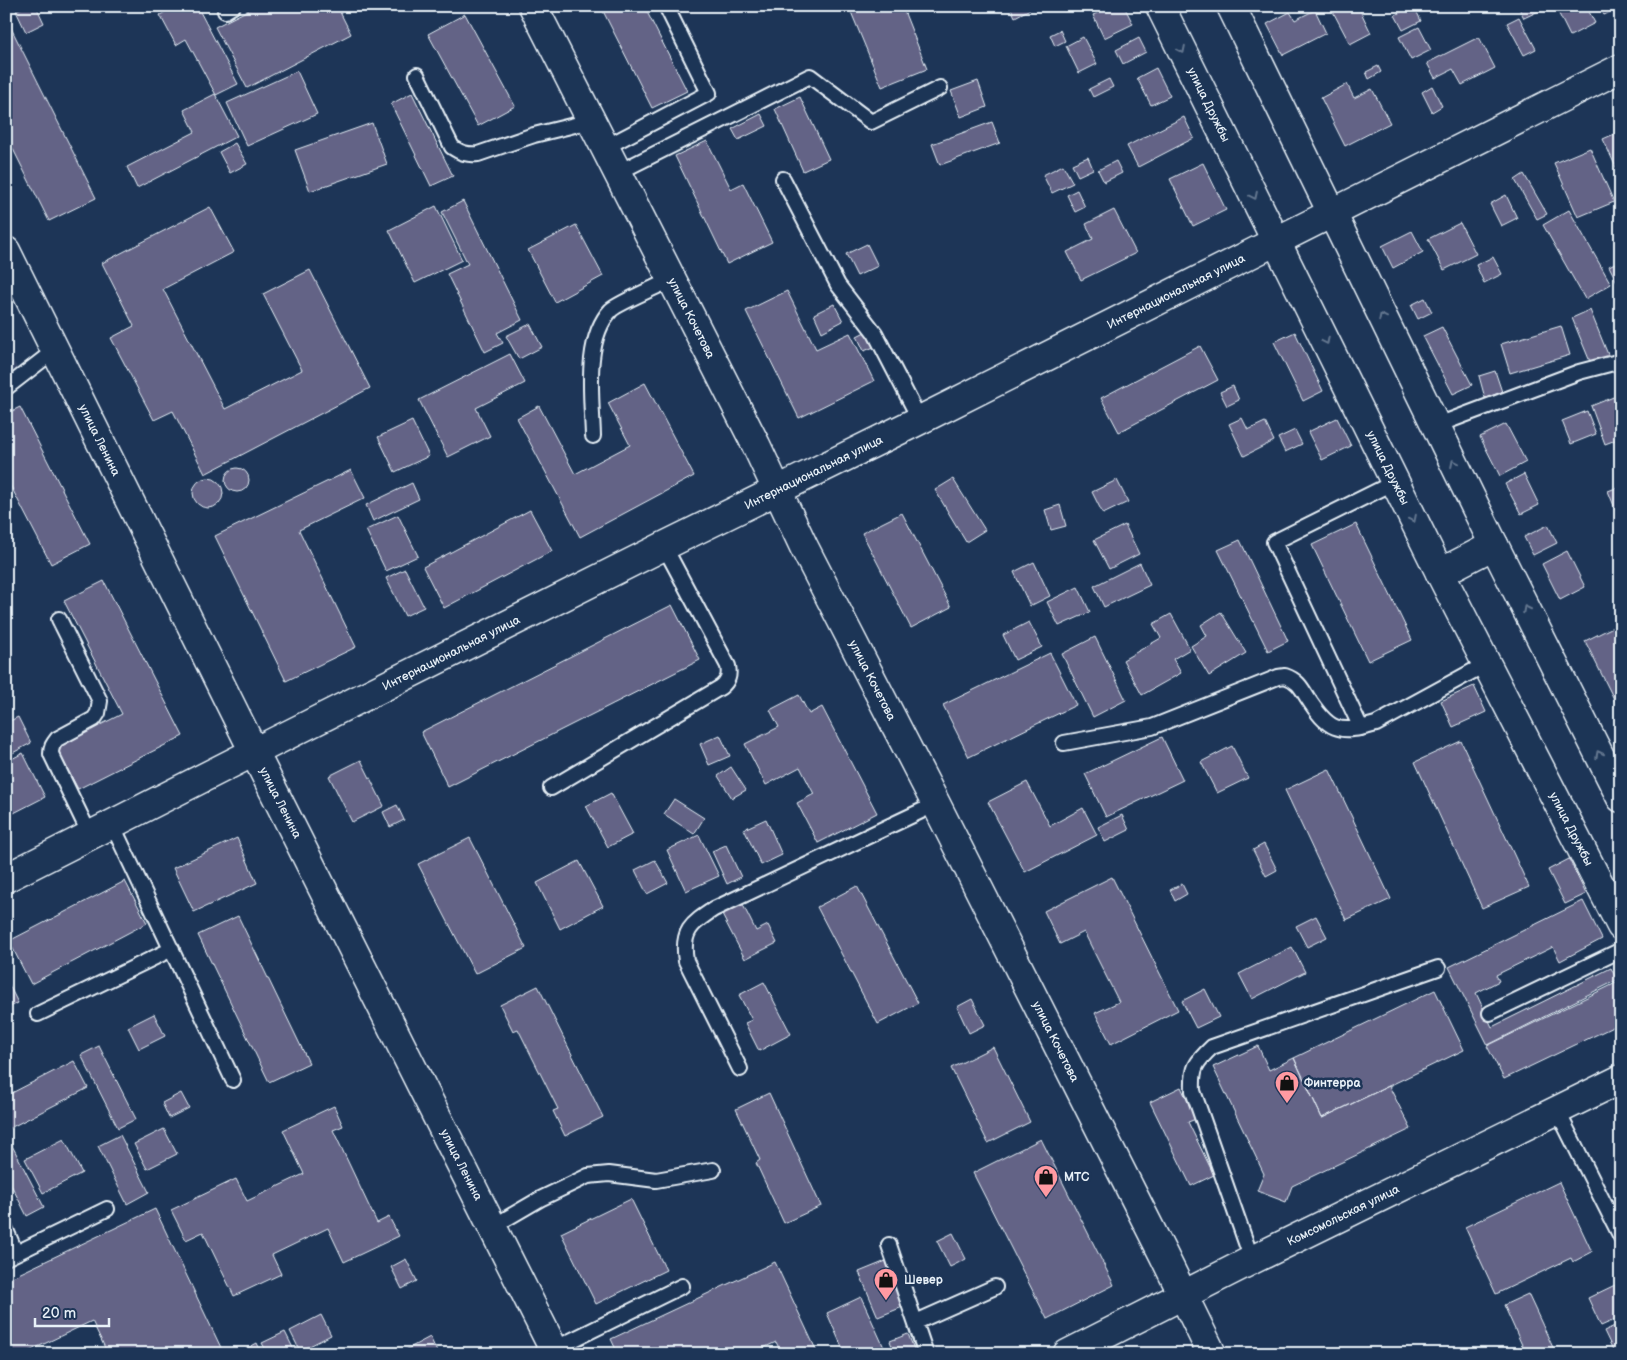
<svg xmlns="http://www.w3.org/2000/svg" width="1627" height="1360" viewBox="0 0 1627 1360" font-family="'Balsamiq Sans',sans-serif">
<rect width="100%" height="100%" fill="#1d3557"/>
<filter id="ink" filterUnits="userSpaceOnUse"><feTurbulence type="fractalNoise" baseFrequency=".02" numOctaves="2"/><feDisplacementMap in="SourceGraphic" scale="10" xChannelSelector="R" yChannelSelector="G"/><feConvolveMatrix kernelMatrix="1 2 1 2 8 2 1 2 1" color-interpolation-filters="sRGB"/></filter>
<g filter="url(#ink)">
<path fill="#324365" d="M6 346 18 370 6 376Z"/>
<path fill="#636386" stroke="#e8f1f8" d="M25 6H36L44 23 26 32 16 11Z
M169 6H197L238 84 216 95 186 39 176 45 160 15 170 9Z
M256 6H337L351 34 247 88 215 27Z
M607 6H644L687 91 652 108 602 9Z
M902 6 927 69 882 87 849 7Z
M1010 6H1029L1030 9 1015 17Z
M1111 6H1124L1133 24 1104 38 1093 15Z
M1330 6H1358L1371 33 1350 44Z
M1412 6H1414L1421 21 1403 30 1395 15Z
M1518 6H1541L1543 9 1524 18Z
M1555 6H1586L1595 23 1570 36Z
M1599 6H1613L1614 10 1604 15Z
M1315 10 1326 33 1283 55 1267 24 1290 12 1295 20Z
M465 14 515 106 478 126 428 34Z
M1519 17 1536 49 1524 55 1507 23Z
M6 18 96 198 49 221 6 135Z
M1419 27 1431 50 1411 60 1399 37Z
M1060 30 1065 41 1055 46 1050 35Z
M1083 37 1097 64 1079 73 1066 46Z
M1479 37 1495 68 1462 85 1453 69 1435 78 1427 63Z
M1139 38 1146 52 1123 64 1116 50Z
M1378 66 1381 72 1369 79 1366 72Z
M1156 68 1170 96 1151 105 1137 78Z
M297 71 317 114 247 146 227 103Z
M1109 79 1113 87 1093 97 1089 89Z
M978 81 987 107 961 117 951 91Z
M1347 84 1354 98 1372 89 1390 123 1345 146 1321 98Z
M1432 86 1442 106 1432 112 1422 92Z
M412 93 453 176 431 186 391 104Z
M215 94 237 136 137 188 127 167 195 132 184 110Z
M800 97 829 159 803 171 775 109Z
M761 114 767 126 738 140 732 129Z
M1184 117 1194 138 1138 167 1127 146Z
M992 122 1000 143 940 165 932 144Z
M372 123 387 164 310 191 295 150Z
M1621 131V173L1619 174 1603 139Z
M707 141 731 189 743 183 772 242 727 264 675 156Z
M235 143 247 164 230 173 219 152Z
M1590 148 1614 202 1578 217 1554 163Z
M1088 157 1093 169 1078 176 1072 164Z
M1116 161 1122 173 1104 182 1098 170Z
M1203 163 1226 210 1193 226 1170 179Z
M1063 165 1073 183 1052 193 1043 175Z
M1524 174 1547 214 1537 219 1515 180Z
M1077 190 1085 207 1075 212 1067 195Z
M1506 195 1517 218 1501 226 1490 204Z
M463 201 522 320 497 333 503 343 485 352 447 274 468 264 442 212Z
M436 206 462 260 415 283 389 230Z
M210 207 234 252 163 289 225 409 302 370 263 294 310 270 370 388 205 474 173 411 154 420 111 338 134 326 102 263Z
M1114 210 1136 253 1081 280 1067 252 1093 239 1086 224Z
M1569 210 1611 284 1585 299 1543 225Z
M1460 223 1476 254 1444 270 1428 239Z
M576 225 603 276 555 302 528 250Z
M1412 231 1423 252 1393 268 1382 246Z
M867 244 878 266 857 276 846 254Z
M1493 257 1502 274 1484 283 1476 265Z
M1619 261 1621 265V285L1619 286 1609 266Z
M787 291 816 349 850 333 874 381 799 418 746 311Z
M1425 298 1432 312 1418 319 1411 305Z
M834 304 843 321 822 332 814 314Z
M1590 310 1609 357 1591 364 1572 318Z
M530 324 542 347 519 359 506 336Z
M1561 326 1570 355 1510 373 1501 344Z
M1442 327 1472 385 1453 394 1423 336Z
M867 331 874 347 864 351 857 336Z
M1295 332 1323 391 1303 401 1274 342Z
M1200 346 1218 380 1119 432 1101 398Z
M510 354 525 383 476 408 490 436 448 457 419 400Z
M1495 371 1502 392 1485 398 1479 376Z
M645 383 694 476 580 537 517 418 539 406 575 474 630 445 608 403Z
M1233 386 1239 400 1227 406 1220 392Z
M1621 394V438L1605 444 1591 406Z
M20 407 90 544 51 564 6 477V414Z
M1587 411 1596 434 1571 444 1562 421Z
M1242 418 1248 430 1265 422 1274 441 1244 456 1229 424Z
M1337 418 1351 446 1322 460 1308 432Z
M412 421 429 456 395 472 378 437Z
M1506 424 1526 462 1500 476 1480 437Z
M1295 430 1302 444 1285 452 1278 438Z
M225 480a12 12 0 1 1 24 0a12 12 0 1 1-24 0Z
M351 470 365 498 299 530 356 647 286 681 215 536Z
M1524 474 1539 505 1521 514 1505 484Z
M193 493a15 15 0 1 1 30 0a15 15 0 1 1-30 0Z
M953 479 985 530 966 542 935 490Z
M1117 480 1128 502 1103 514 1092 492Z
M412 483 419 499 373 521 366 505Z
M1621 486V523L1608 491Z
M1060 505 1066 526 1051 530 1045 510Z
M530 510 552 551 444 608 423 567Z
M902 513 951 607 911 628 862 533Z
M398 515 418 556 386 571 366 530Z
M1356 524 1412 640 1368 661 1312 545Z
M1125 525 1139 554 1109 569 1094 540Z
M1548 525 1557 543 1533 555 1524 537Z
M1240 540 1288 641 1268 651 1218 550Z
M1567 551 1585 587 1560 600 1542 564Z
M1034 562 1050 596 1030 606 1014 572Z
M1140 563 1150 585 1104 607 1094 586Z
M405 569 424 607 405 616 386 578Z
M104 581 183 736 78 789 56 747 122 714 64 601Z
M1078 587 1090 612 1059 626 1047 602Z
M672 605 700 660 448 787 421 732Z
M1221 612 1246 653 1209 676 1191 646 1207 636 1201 625Z
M1171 614 1190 649 1173 659 1181 673 1142 695 1123 660 1161 638 1153 624Z
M1029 622 1042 647 1015 660 1003 635Z
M1621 623V648L1618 649 1621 654V713L1585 641Z
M1095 637 1126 700 1093 717 1062 654Z
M1050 653 1076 705 969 757 943 705Z
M1474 686 1486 712 1453 727 1441 701Z
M799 695 809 714 822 707 877 813 818 843 797 803 814 794 800 767 766 785 745 744 779 727 770 710Z
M18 717 31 743 9 755 6 749V723Z
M720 735 730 756 709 765 700 744Z
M1162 737 1183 780 1106 817 1085 774Z
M1461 741 1529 887 1482 908 1415 762Z
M1232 746 1248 778 1217 793 1201 762Z
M23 753 45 797 6 817V762Z
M361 760 384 806 352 822 329 776Z
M731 767 746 790 732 798 718 776Z
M1329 769 1391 899 1346 920 1285 790Z
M1027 782 1050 826 1083 808 1097 835 1025 872 988 802Z
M611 793 633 834 608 847 586 806Z
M674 799 704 818 694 834 664 814Z
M397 805 404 820 390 827 383 812Z
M1122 815 1129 830 1105 842 1098 827Z
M766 819 782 855 761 865 744 829Z
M699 835 719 876 686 891 667 850Z
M237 838 257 883 194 912 173 868Z
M470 838 526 948 475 974 418 864Z
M1264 844 1277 870 1266 876 1253 850Z
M726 845 741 877 727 884 712 851Z
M1569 859 1586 894 1565 904 1548 870Z
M655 860 668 883 647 894 635 870Z
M579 861 603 906 560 929 537 883Z
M1112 877 1178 1010 1111 1044 1095 1013 1119 1002 1084 932 1060 944 1044 911Z
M125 881 147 923 31 984 9 941Z
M1182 884 1187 894 1175 901 1170 890Z
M857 886 918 1003 878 1024 817 907Z
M741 901 756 931 768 925 777 943 745 959 720 911Z
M1583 901 1602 939 1560 961 1553 947 1496 975 1499 981 1476 993 1492 1027 1611 968 1617 980 1488 1045 1449 967Z
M238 916 309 1063 269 1082 198 935Z
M1316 916 1327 937 1307 947 1296 926Z
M1292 947 1305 972 1252 999 1239 974Z
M6 979 18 1003 6 1009Z
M1620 981 1621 1023 1504 1079 1487 1046Z
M764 982 791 1034 759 1051 745 1023 752 1020 739 995Z
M538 986 603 1117 565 1136 553 1111 558 1109 518 1029 513 1031 500 1005Z
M1205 989 1219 1017 1196 1028 1182 1001Z
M1435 990 1464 1050 1322 1118 1294 1058Z
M972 999 985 1025 969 1033 957 1007Z
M154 1014 165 1036 139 1049 128 1027Z
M99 1046 136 1119 118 1128 81 1055Z
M1258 1046 1269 1070 1294 1058 1322 1118 1389 1086 1411 1129 1292 1186 1286 1202 1257 1191 1264 1174 1213 1067Z
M993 1047 1030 1122 988 1143 951 1068Z
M74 1061 88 1088 6 1130V1096Z
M1181 1087 1196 1119 1188 1122 1214 1175 1191 1186 1150 1102Z
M181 1093 189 1108 169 1118 162 1103Z
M769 1093 821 1206 784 1223 756 1163 760 1160 736 1109Z
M334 1106 343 1126 333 1130 377 1223 389 1217 399 1236 344 1262 328 1228 272 1255 281 1274 234 1296 203 1232 186 1240 171 1210 236 1179 247 1201 304 1174 283 1130Z
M164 1129 177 1154 147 1169 134 1144Z
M6 1134 44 1207 27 1216 6 1175Z
M120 1135 149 1192 127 1204 98 1146Z
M64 1139 82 1173 43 1193 25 1159Z
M1041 1139 1114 1285 1047 1319 973 1173Z
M1559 1182 1592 1252 1573 1262 1571 1258 1496 1294 1465 1227Z
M631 1199 666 1270 596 1304 561 1233Z
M155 1209 224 1354H108L92 1321 23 1354H6V1280Z
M953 1233 966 1259 950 1267 937 1241Z
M406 1259 417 1281 402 1289 391 1267Z
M886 1261 905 1306 878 1317 859 1272Z
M775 1262 818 1354H782L776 1342 751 1354H618L611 1339Z
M1615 1285 1621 1298V1317L1601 1326 1588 1298Z
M1528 1294 1556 1354H1526L1504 1305Z
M861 1297 887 1354H845L827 1313Z
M321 1315 331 1335 300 1351 290 1331Z
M1621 1323V1354H1615L1604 1331Z
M285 1332 296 1354H268L262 1343Z
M908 1334 916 1354H895L890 1341Z
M430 1337 438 1354H398Z
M257 1343 262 1354H237Z"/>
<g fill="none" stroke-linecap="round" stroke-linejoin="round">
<defs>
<path id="service" d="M225 11 233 6
M417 75 452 147C461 153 467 155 478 154L534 135 591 121
M604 148 709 93 666 6
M617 173 810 76 871 122 940 88
M783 179 838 285 875 333 920 420
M6 388 55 350
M1435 426 1579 372 1621 361
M593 436C592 398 583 340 611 310 618 303 661 285 672 279
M59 619 100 701 98 713 94 719 57 739C53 744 51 747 51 754L90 835
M1361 728 1274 542 1395 482
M1064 743 1152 727 1278 677 1285 676C1297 680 1301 687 1307 697 1328 730 1338 735 1376 724L1486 664
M551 788 721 687C728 681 730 676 728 666L664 546
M112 824 233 1080
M1490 1013 1621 950
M38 1014 172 949
M740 1069 686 961C681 931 691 924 714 909L936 804
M1557 1110 1621 1237
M492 1227 540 1199 588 1176 609 1174 656 1180 713 1170
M6 1230 16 1253
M889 1245 926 1354
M6 1258 107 1209
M1252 1260 1193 1091C1192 1068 1195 1063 1212 1047L1438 968
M916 1322 995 1287
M554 1349 682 1286"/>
<g id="minor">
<path id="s1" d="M1160 6 1440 573 1621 926"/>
<path d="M1231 6 1494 545 1621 798"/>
<path id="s2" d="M6 251 254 752 6 878"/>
<path d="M1440 573 1494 545"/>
</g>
<g id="tertiary">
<path id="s3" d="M556 1354 254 752 664 546 920 420 1621 68"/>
<path id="s4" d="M1067 1354 1252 1260 1621 1079"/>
</g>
<g id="secondary">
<path id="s5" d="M533 6 756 445 804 547 936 804 1163 1254 1212 1354"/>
</g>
</defs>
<use href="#service" stroke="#e8f1f8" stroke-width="18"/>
<use href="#minor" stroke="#e8f1f8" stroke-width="31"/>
<use href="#tertiary" stroke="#e8f1f8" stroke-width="31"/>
<use href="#secondary" stroke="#e8f1f8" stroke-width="31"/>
<use href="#service" stroke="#1d3557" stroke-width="14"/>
<use href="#minor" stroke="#1d3557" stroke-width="28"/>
<use href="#tertiary" stroke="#1d3557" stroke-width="28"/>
<use href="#secondary" stroke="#1d3557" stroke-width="28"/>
</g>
<defs><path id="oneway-chevron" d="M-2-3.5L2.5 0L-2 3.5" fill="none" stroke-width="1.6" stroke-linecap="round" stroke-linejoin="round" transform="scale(1.25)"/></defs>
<g stroke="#64778f">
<use href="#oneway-chevron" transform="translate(1182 50) rotate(64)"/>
<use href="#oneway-chevron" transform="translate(1254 196) rotate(64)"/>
<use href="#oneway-chevron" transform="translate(1382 317) rotate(-116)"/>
<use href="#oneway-chevron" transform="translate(1326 341) rotate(64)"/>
<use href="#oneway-chevron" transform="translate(1454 463) rotate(-116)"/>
<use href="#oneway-chevron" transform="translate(1413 519) rotate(64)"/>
<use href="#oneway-chevron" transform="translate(1526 609) rotate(-117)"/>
<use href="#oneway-chevron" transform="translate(1599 754) rotate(-117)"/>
</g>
</g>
<defs>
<symbol id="shop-pin" viewBox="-11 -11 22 30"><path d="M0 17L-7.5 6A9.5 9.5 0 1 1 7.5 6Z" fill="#ff9aa2" stroke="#1d3557"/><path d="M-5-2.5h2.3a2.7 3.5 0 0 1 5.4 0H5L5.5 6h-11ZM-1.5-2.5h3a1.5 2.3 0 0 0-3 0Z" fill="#111"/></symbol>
</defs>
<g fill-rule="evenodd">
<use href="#shop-pin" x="1273" y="1069" width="28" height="38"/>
<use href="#shop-pin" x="1032" y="1163" width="28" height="38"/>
<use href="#shop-pin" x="872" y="1266" width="28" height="38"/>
</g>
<g text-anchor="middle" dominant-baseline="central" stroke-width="5" stroke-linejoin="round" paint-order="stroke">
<g font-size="12" fill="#e8f1f8" stroke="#1d3557">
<text stroke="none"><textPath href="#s1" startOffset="110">улица Дружбы</textPath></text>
<text stroke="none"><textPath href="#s3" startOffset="1704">Интернациональная улица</textPath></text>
<text stroke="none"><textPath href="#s5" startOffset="350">улица Кочетова</textPath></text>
<text stroke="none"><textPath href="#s2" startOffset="211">улица Ленина</textPath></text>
<text stroke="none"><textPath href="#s1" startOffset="515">улица Дружбы</textPath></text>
<text stroke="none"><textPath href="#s3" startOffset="1299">Интернациональная улица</textPath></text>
<text stroke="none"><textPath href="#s3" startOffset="894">Интернациональная улица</textPath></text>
<text stroke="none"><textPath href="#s5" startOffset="755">улица Кочетова</textPath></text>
<text transform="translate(280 803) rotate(63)">улица Ленина</text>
<text stroke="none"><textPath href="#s1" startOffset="920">улица Дружбы</textPath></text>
<text stroke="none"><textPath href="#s5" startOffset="1160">улица Кочетова</textPath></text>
<text transform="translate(461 1165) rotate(63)">улица Ленина</text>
<text stroke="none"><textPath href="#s4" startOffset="309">Комсомольская улица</textPath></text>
</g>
<g font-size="12" font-weight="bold" fill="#e8f1f8" stroke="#1d3557" text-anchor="start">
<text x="1304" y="1083">Финтерра</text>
<text x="1064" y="1177">МТС</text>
<text x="904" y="1280">Шевер</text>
</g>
</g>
<rect width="1627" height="1360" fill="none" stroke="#1d3557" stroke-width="25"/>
<rect x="12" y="12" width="1602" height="1335" fill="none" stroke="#e8f1f8" stroke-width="2" filter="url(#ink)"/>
<path d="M35 1318v8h74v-8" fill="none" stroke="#e8f1f8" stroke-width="2.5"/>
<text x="42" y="1318" font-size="15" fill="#e8f1f8" stroke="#1d3557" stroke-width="4" paint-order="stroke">20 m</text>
</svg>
